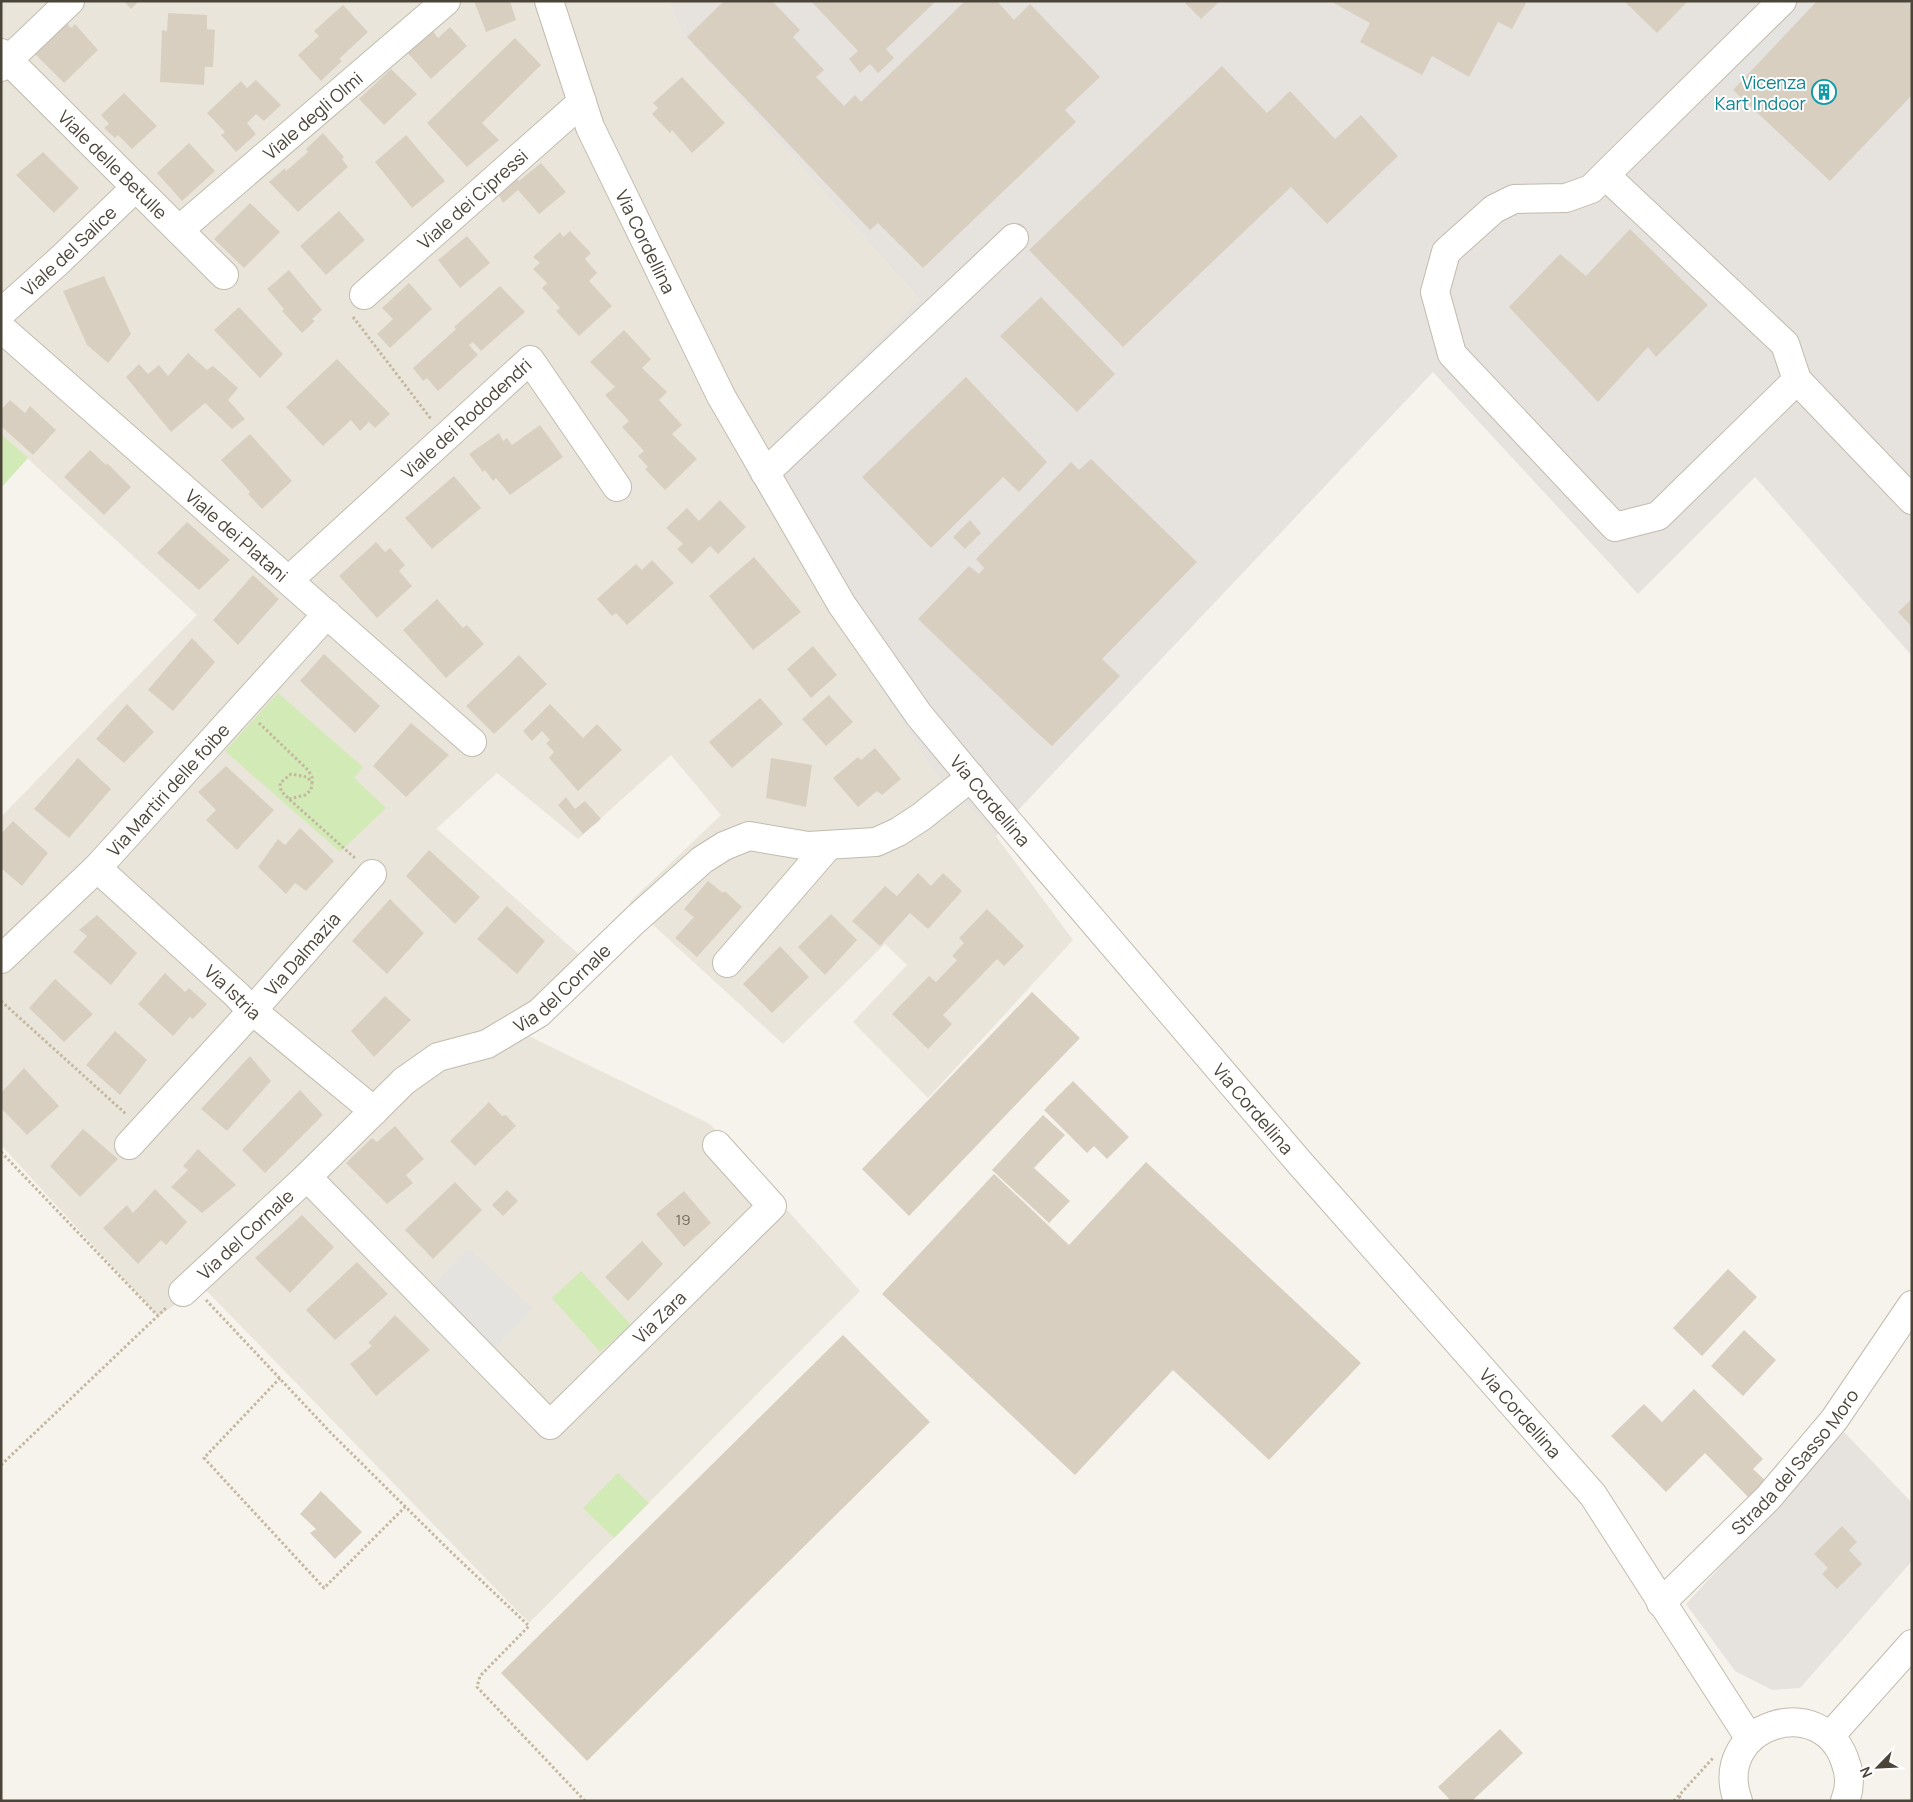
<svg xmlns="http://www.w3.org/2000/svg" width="1913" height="1802" viewBox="0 0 1913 1802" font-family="Manrope,sans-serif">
<rect width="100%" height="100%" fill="#f6f3ec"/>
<path fill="#eae5da" d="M1 1H669L682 33 919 299 744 471 933 771 996 836 1073 940 928 1098 853 1022 907 965 885 944 783 1044 629 903 721 815 671 755 578 839 497 773 435 830 437 829 582 957 508 1026 710 1124 860 1291 529 1623 203 1287 158 1316 1 1145V817L197 615 1 434Z"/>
<path fill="#e6e2dd" d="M669 1H1912V656L1755 477 1638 594 1433 372 1023 805 996 836 933 771 744 471 919 299 682 33Z
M1844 1432 1912 1503V1561L1800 1688 1772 1690 1735 1671 1686 1604Z"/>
<path fill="#d2eab5" d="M1 434 28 458 1 488Z
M278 693 363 767 354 778 386 808 340 852 225 751Z
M581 1271 631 1325 600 1352 552 1298Z
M618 1473 649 1503 614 1538 583 1508Z"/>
<path fill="#e5e3e0" d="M1800 1H1816L1733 87 1725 80Z
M468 1248 533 1309 492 1351 429 1289Z"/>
<path fill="#d8cfc1" d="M124 1H139L131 9Z
M474 1H510L516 20 486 32Z
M724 1H772L800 30 793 37 824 70 816 77 844 106 855 95 861 102 965 1H997L1014 20 1030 4 1100 77 1065 110 1076 122 923 268 878 223 870 230 687 37Z
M811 1H936L886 49 894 58 878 73 870 64 860 73 849 59 858 51Z
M1187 1H1220L1201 19 1185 3Z
M1330 1H1527L1512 29 1498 22 1469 77 1432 56 1422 75 1360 42 1370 23Z
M1624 1H1688L1657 33Z
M1817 1H1907L1912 6V95L1830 181 1733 90Z
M343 5 368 32 339 59 342 61 321 81 298 55 319 36 314 31Z
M168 13 207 15V29L215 30 213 67H205L204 85 160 82 162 30 167 31Z
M66 22 71 28 75 24 98 50 64 83 33 52Z
M450 27 467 46 431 79 407 52 432 30 438 38Z
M515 38 541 65 482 123 499 140 467 167 427 123Z
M1222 66 1267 113 1290 91 1335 139 1361 115 1398 156 1327 224 1291 187 1123 347 1029 250Z
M391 69 417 94 384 125 359 99Z
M682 77 725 123 692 153 672 130 670 133 652 114 658 108 653 103Z
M256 80 281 105 264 121 256 114 247 123 256 134 236 152 221 135 225 132 207 113 241 81 247 88Z
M124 93 157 126 132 149 118 135 115 138 104 128 109 124 101 115Z
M323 133 344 157 342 159 348 167 298 212 269 182 285 168 286 171 308 152 306 149Z
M406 135 445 181 412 208 375 162Z
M189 143 215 171 182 201 157 173Z
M43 152 79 188 54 213 16 175Z
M541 163 566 192 539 214 518 190 503 203 493 184 510 170 519 181Z
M250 203 280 232 244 268 214 239Z
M339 211 365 240 326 275 300 246Z
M1630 229 1708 305 1656 357 1648 347 1598 402 1509 307 1560 254 1586 276Z
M570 231 591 253 585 259 597 273 589 281 612 306 579 336 556 311 560 308 542 288 547 283 533 269 540 263 533 257 560 232 563 237Z
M467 236 490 263 460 288 438 260Z
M289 270 322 310 312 319 315 321 302 333 282 311 284 309 267 289Z
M104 276 131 334 108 363 87 345 63 291Z
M409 283 432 309 390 348 377 334 393 319 382 308Z
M500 286 525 312 481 351 473 342 469 345 478 355 438 391 427 378 423 381 413 368 456 329 454 327Z
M1041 297 1115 374 1077 412 1000 336Z
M239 307 283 354 260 378 214 330Z
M624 330 651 359 642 368 667 392 659 400 682 425 672 434 697 459 665 490 645 469 648 467 638 456 644 451 622 427 629 421 605 395 615 387 590 362Z
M188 353 207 370 213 366 238 388 228 400 245 419 232 429 205 403 171 432 126 377 139 364 148 374 159 365 168 376Z
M337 359 390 414 375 428 369 422 360 431 351 420 323 446 286 407Z
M966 377 1047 462 1019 492 1003 477 931 548 862 477Z
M10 400 25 413 30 406 56 430 33 455 1 426V410Z
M540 425 563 457 510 495 496 478 493 481 485 470 483 472 469 454 499 433 503 441 507 438 512 445Z
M250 434 292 481 262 509 248 494 250 492 221 460Z
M90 450 106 465 107 463 131 487 104 515 64 477Z
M1091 459 1197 562 1102 659 1120 676 1052 746 1033 729 918 619 969 566 979 574 984 568 976 559 1071 462 1079 470Z
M454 476 481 508 432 549 405 518Z
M720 500 746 527 718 554 710 546 692 564 677 549 683 544 666 528 687 508 699 521Z
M970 520 981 533 965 549 953 537Z
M187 522 230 560 199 590 157 553Z
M376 542 385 552 390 548 405 565 399 571 412 586 377 618 339 576Z
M754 557 801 612 753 650 709 596Z
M652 560 674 583 627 625 616 613 612 616 597 599 636 564 642 570Z
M253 575 279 599 238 645 213 620Z
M437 599 463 628 467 625 484 644 446 678 403 630Z
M1912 599V627L1898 612Z
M192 638 215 662 173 711 148 690Z
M813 646 837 675 811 698 787 669Z
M324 654 380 706 355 733 300 681Z
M519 655 547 684 494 734 466 706Z
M829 695 853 722 826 746 802 719Z
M760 698 783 724 732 768 709 742Z
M127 704 154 732 124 763 96 739Z
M550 704 583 738 597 724 622 750 578 791 549 758 554 752 546 743 550 740 542 731 532 741 523 731Z
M411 723 449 755 406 797 373 766Z
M875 748 901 779 882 795 877 791 858 807 833 778 858 757 861 760Z
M78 758 111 789 69 838 34 809Z
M771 758 812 765 806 807 766 798Z
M226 766 274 810 237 850 206 820 216 810 198 792Z
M566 797 575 809 585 801 601 819 583 834 558 805Z
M13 821 48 853 22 886 1 868V834Z
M300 828 334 861 306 891 295 883 286 894 258 867 278 839 285 845Z
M429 850 480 897 455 924 406 876Z
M918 873 931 886 943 873 962 891 928 929 910 913 880 946 852 921 885 886 897 896Z
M708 881 723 893 725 891 742 907 697 957 675 938 694 917 684 909Z
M390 899 424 933 387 974 352 941Z
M507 906 545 941 517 974 477 939Z
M987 909 1024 946 1004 966 997 959 943 1015 952 1024 928 1049 892 1014 929 976 936 982 957 960 952 956 964 943 959 938Z
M831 914 857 940 825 975 798 947Z
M97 915 137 953 111 985 73 952 87 936 79 930Z
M780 946 809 977 772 1013 743 984Z
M165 973 185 992 189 988 207 1004 193 1019 190 1017 173 1036 138 1004Z
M55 979 93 1014 64 1042 29 1008Z
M1032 992 1080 1038 909 1216 862 1169Z
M385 996 411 1020 374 1057 351 1031Z
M115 1031 147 1060 120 1095 86 1065Z
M250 1056 271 1081 227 1131 201 1109Z
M24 1068 59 1106 27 1135 1 1108V1093Z
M1073 1081 1129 1137 1107 1159 1094 1146 1087 1153 1044 1110Z
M300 1090 323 1115 265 1173 242 1150Z
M489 1102 502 1116 506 1115 516 1126 475 1166 450 1141Z
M1043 1115 1065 1135 1034 1168 1070 1201 1049 1223 992 1170Z
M395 1126 424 1159 406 1175 413 1183 387 1204 346 1163 372 1138 377 1142Z
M83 1129 118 1159 80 1197 50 1166Z
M198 1149 236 1185 202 1213 171 1187 188 1170 183 1166Z
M1146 1162 1361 1363 1269 1460 1173 1370 1075 1475 882 1294 994 1174 1069 1245Z
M455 1182 482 1210 433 1259 405 1230Z
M155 1189 187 1222 166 1245 161 1240 138 1264 103 1228 127 1205 133 1213Z
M507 1190 518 1201 503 1216 492 1205Z
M684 1191 711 1223 684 1247 656 1214Z
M302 1215 334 1247 290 1293 255 1258Z
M642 1241 663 1264 628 1301 605 1277Z
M357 1262 388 1294 335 1340 306 1310Z
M1728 1269 1757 1297 1702 1356 1673 1328Z
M395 1315 430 1350 376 1396 350 1364 372 1346 368 1343Z
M1744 1330 1776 1360 1743 1396 1711 1366Z
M843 1335 930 1422 587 1761 501 1673Z
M1694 1389 1763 1459 1753 1469 1768 1483 1751 1500 1705 1453 1666 1492 1611 1436 1644 1404 1662 1422Z
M321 1491 362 1532 335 1559 310 1533 316 1529 300 1514Z
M1842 1526 1857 1542 1849 1550 1862 1564 1837 1589 1822 1574 1828 1568 1814 1554Z
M1500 1729 1523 1753 1472 1801H1451L1438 1787Z"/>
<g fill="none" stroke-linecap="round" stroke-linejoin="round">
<defs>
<g id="minor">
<path id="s1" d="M549 1 590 127 721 396 842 605 919 715 992 803 1299 1162 1593 1495 1750 1739"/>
<path id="s2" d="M1 53 224 275"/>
<path d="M1 67 70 1"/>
<path d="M1605 175 1785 344 1797 380 1658 516 1615 527 1452 354 1435 292 1446 252 1494 209 1514 199 1566 198 1591 189 1605 175 1782 1"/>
<path id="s3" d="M179 230 446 1"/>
<path id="s4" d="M364 295 582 102"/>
<path id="s5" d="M1 313 61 259 136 187"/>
<path id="s6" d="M1 328 472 742"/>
<path d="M1797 380 1912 500"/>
<path d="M765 473 1014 238"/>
<path id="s7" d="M289 580 530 360 617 487"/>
<path id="s8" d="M97 868 237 995 248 1007 374 1111"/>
<path id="s9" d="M1 959 97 868 327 614"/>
<path d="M727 963 829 845"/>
<path id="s10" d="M129 1145 252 1011 372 874"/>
<path id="s11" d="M307 1177 550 1425 772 1206 717 1145"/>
<path id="s12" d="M183 1292 307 1177 404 1081 438 1057 487 1044 539 1013 634 921 702 860 724 846 749 836 808 846 876 842 898 832 921 817 971 777"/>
<path id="s13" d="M1661 1603 1768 1498 1834 1420 1912 1305"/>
<path d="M1830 1736 1912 1644"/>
<path d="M1738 1801C1710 1724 1824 1689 1846 1764 1850 1775 1850 1789 1845 1801"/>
</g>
</defs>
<use href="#minor" stroke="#c2bbae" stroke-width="30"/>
<path stroke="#c4b79f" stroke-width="3" stroke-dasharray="2.5 2.5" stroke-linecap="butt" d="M353 317 431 419
M259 723 308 770 312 777V782
M289 799 305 795 311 790 312 783 307 777 291 774 280 783 281 791 289 799 356 859
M1 1001 126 1114
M1 1152 158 1316
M206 1300 331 1433 449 1550 529 1626 480 1676 477 1687 585 1801
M280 1378 204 1458 324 1588 405 1507
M1 1465 166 1308
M1679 1796 1683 1801
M1674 1801 1713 1758"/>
<use href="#minor" stroke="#fff" stroke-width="28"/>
</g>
<defs>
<symbol id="building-ring" viewBox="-11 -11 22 22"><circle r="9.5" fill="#fff" stroke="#0f9aa8" stroke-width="1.5"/><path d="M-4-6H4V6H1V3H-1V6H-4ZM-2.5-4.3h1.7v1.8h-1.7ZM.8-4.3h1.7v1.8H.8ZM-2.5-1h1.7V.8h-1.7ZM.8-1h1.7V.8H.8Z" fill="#0f9aa8"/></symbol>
</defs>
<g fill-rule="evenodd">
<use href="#building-ring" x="1810" y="78" width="28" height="28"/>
</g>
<g text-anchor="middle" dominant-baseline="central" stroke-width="4" stroke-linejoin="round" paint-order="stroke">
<g font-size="15" fill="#6e675b">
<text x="683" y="1219">19</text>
</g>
<g font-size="18" fill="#0d838f" stroke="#fff" text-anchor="end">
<text x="1806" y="82">Vicenza<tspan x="1806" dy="21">Kart Indoor</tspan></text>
</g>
<g font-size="18" fill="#4b4439" stroke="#fff">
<text stroke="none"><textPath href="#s3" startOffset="176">Viale degli Olmi</textPath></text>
<text stroke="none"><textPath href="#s2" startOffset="158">Viale delle Betulle</textPath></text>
<text stroke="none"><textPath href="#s4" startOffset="145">Viale dei Cipressi</textPath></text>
<text stroke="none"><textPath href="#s1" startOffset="260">Via Cordellina</textPath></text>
<text stroke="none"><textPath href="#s5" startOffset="92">Viale del Salice</textPath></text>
<text stroke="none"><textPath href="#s7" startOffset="240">Viale dei Rododendri</textPath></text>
<text stroke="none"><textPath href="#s6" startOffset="314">Viale dei Platani</textPath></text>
<text stroke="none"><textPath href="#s9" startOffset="238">Via Martiri delle foibe</textPath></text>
<text stroke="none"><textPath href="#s1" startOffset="919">Via Cordellina</textPath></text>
<text stroke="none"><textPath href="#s10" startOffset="258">Via Dalmazia</textPath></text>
<text stroke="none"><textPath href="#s12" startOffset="492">Via del Cornale</textPath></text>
<text stroke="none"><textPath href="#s8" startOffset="184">Via Istria</textPath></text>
<text stroke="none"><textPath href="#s1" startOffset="1324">Via Cordellina</textPath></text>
<text stroke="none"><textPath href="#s12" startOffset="85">Via del Cornale</textPath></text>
<text stroke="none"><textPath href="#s11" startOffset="501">Via Zara</textPath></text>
<text stroke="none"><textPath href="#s1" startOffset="1729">Via Cordellina</textPath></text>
<text stroke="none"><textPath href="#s13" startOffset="195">Strada del Sasso Moro</textPath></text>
</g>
</g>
<rect width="1913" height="1802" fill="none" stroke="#4b4439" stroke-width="5"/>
<g transform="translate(1878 1767) rotate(246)" stroke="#ffffff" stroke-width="4" paint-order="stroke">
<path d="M0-4L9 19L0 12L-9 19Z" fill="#4b4439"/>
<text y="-8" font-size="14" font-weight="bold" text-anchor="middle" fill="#4b4439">N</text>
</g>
</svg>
